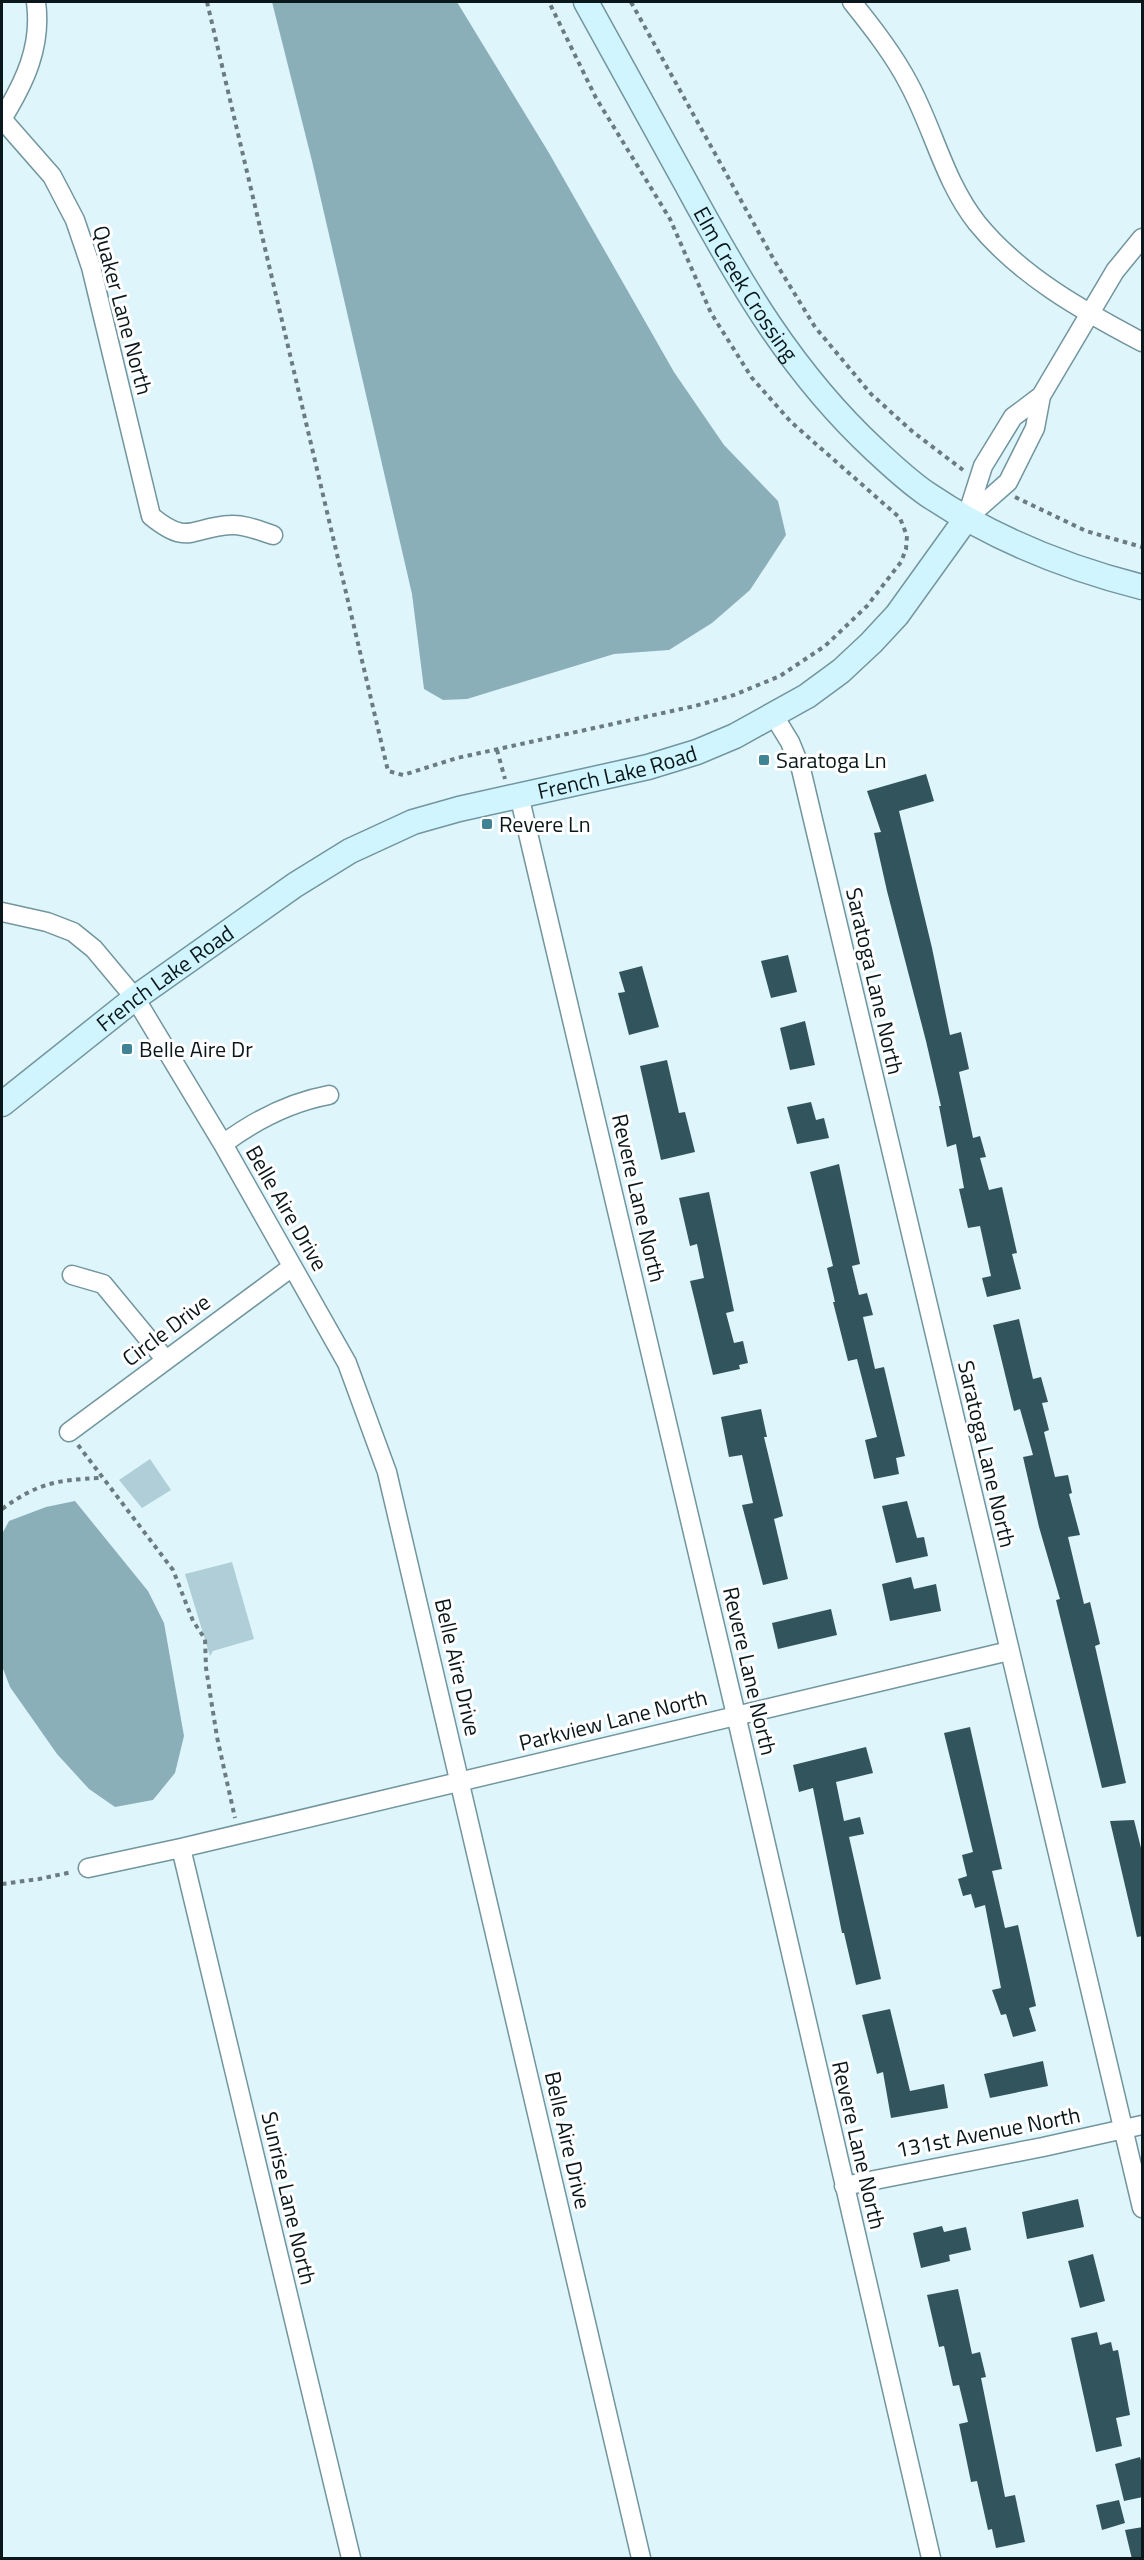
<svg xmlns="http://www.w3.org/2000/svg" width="1144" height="2560" viewBox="0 0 1144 2560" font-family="'Titillium Web',sans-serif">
<rect width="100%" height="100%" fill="#dff5fc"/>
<path fill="#afced7" d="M150 1459 171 1490 142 1508 119 1480Z
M232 1562 254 1639 213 1651 210 1656 185 1574Z"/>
<path fill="#8bafb9" d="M272 2H457L549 153 674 372 724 445 778 501 786 535 750 590 712 623 669 650 614 654 467 699 443 700 424 689 412 594 312 161Z
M75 1501 148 1591 164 1623 184 1736 175 1773 153 1800 115 1807 89 1789 57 1754 10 1687 2 1666V1534L9 1521 46 1507Z"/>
<path fill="#32545d" d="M926 774 934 801 899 811 932 948 950 1035 961 1032 969 1069 959 1072 973 1138 980 1136 986 1157 980 1158 989 1190 1002 1187 1017 1253 1012 1254 1021 1289 987 1297 982 1278 991 1276 980 1226 968 1228 959 1189 964 1188 956 1144 947 1147 939 1106H941L926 1041 887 891 874 833 881 832 867 791Z
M788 955 797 992 771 998 761 961Z
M642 966 659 1027 629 1035 618 993 625 992 619 972Z
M805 1021 815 1065 790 1070 780 1028Z
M667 1060 679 1113 685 1112 695 1152 661 1160 640 1066Z
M811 1102 816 1120 824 1118 829 1138 797 1144 787 1107Z
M839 1164 860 1264 852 1266 859 1295 867 1293 873 1315 863 1317 875 1369 884 1367 905 1456 896 1458 899 1474 874 1479 865 1440 877 1437 857 1359 848 1361 833 1302H835L827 1268 833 1266 810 1172Z
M709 1192 734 1311 726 1313 734 1343 743 1341 748 1363 739 1365 740 1369 713 1375 690 1281 704 1278 697 1244 690 1246 679 1198Z
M1019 1319 1033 1379 1041 1377 1048 1402 1042 1403 1049 1430 1044 1432 1055 1477 1068 1475 1072 1493 1069 1494 1080 1535 1068 1537 1084 1604 1090 1602 1100 1644 1095 1646 1126 1783 1102 1788 1056 1600 1060 1599 1039 1527 1023 1457 1033 1455 1020 1409 1014 1411 993 1325Z
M761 1409 767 1437H764L783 1516 774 1519 788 1579 763 1585 742 1505 753 1503 742 1455 729 1457 721 1417Z
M907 1501 917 1538 924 1537 928 1556 896 1563 882 1506Z
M911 1577 914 1589 936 1584 941 1611 890 1621 882 1584Z
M831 1609 837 1635 778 1649 772 1623Z
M970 1727 1002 1869 992 1871 1005 1928 1018 1925 1036 2006 1029 2008 1036 2031 1013 2037 1006 2014 1001 2015 992 1990 1001 1988 985 1905 975 1908 971 1894 963 1896 958 1879 967 1876 962 1855 973 1852 944 1733Z
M866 1747 873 1773 836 1782 844 1821 860 1817 864 1834 849 1837 881 1979 856 1985 844 1933H842L813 1788 799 1792 793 1765Z
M1134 1820 1143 1856V1936L1137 1937 1110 1821Z
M890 2009 910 2091 944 2084 948 2108 891 2118 883 2072 877 2074 862 2015Z
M1043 2061 1048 2086 990 2098 984 2074Z
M1078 2199 1084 2227 1027 2239 1022 2212Z
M942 2226 944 2232 966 2227 971 2250 949 2255 950 2261 921 2268 913 2233Z
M1093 2254 1105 2301 1080 2308 1068 2261Z
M958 2289 972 2354 980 2352 986 2377 981 2378 1005 2497 1015 2495 1025 2542 996 2548 992 2529 988 2530 977 2481 971 2482 959 2424 968 2422 959 2385 953 2386 944 2346 939 2347 927 2295Z
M1097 2332 1100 2345 1111 2342 1113 2351 1118 2350 1130 2415 1116 2418 1122 2446 1096 2452 1071 2338Z
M1140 2457 1143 2468V2497L1124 2501 1115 2464Z
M1119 2500 1125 2523 1102 2530 1096 2505Z
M1143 2527V2559H1132L1125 2530Z"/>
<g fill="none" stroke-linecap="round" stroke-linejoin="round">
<defs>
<path id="street" d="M852 2C872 27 894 55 909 84 934 130 944 181 977 223 1020 276 1083 311 1142 342
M2 119 52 176 75 220 91 267 151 516C189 547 191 527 231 525 244 524 260 531 273 535
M2 119C25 82 42 46 36 2
M966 519 1008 482 1035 428 1041 396 1115 271 1142 238
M966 519 983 466 1013 417 1041 396
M774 716 790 742 801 769 1142 2208
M519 795 736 1715 931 2558
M2 912 47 922 73 932 94 949 135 998 223 1144 347 1363 387 1472 641 2558
M223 1144C254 1121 291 1102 329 1095
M72 1275 103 1284 165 1359
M69 1432 292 1267
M181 1848 351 2558
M88 1868 181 1848 1009 1651
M844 2186 1043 2147 1142 2125"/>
<g id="secondary">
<path id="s1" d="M586 2C620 63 653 124 687 185 740 283 792 373 875 450 891 465 908 481 927 494 992 538 1067 568 1142 587"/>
<path id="s2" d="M2 1104 135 998 295 885 350 851 413 822 459 809 648 767 697 752 735 736 807 696 841 671 871 643 897 615 966 519"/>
</g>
</defs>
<use href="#street" stroke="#72959e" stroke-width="21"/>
<use href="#secondary" stroke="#72959e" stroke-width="27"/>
<path stroke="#6a7c81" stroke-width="4" stroke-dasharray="4.5 4.5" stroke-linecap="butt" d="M207 2 388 771 403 775 457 758 695 706 734 695 780 676 825 646 845 627 867 606 901 562 906 549 907 536 900 518 791 422 752 378 711 313 670 219 596 98 549 2
M631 2 774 260 815 327 871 394 913 432 963 470
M1015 497 1086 531 1142 547
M497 750 505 779
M78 1445 173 1570 193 1621 205 1639 206 1668 217 1737 235 1818
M2 1509C38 1483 56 1480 101 1478
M2 1884 39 1879 72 1872"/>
<use href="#street" stroke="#fff" stroke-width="18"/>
<use href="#secondary" stroke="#d1f5fe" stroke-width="24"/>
</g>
<g fill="#408394" stroke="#fff" stroke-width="2">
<rect x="758" y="754" width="12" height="12" rx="3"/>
<rect x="481" y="818" width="12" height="12" rx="3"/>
<rect x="121" y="1043" width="12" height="12" rx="3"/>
</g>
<g text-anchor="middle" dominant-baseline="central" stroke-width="6" stroke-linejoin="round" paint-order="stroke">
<g font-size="22" fill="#0a181b" stroke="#fff">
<text stroke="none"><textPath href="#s1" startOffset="324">Elm Creek Crossing</textPath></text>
<text transform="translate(123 310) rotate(75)">Quaker Lane North</text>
<text stroke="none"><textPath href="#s2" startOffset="710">French Lake Road</textPath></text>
<text stroke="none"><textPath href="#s2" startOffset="206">French Lake Road</textPath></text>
<text transform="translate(875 981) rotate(77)">Saratoga Lane North</text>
<text transform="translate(639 1198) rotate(77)">Revere Lane North</text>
<text transform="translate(287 1208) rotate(60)">Belle Aire Drive</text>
<text transform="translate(166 1330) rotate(-37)">Circle Drive</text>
<text transform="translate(987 1454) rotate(77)">Saratoga Lane North</text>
<text transform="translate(458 1667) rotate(77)">Belle Aire Drive</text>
<text transform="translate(750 1671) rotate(77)">Revere Lane North</text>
<text transform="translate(613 1720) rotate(-14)">Parkview Lane North</text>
<text transform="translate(988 2132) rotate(-11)">131st Avenue North</text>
<text transform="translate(568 2140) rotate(77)">Belle Aire Drive</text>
<text transform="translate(859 2145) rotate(77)">Revere Lane North</text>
<text transform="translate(289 2198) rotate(77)">Sunrise Lane North</text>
</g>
<g font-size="22" fill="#0a181b" stroke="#fff" text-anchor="start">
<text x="776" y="760">Saratoga Ln</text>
<text x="499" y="824">Revere Ln</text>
<text x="139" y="1049">Belle Aire Dr</text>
</g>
</g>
<rect width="1144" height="2560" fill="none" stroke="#0a181b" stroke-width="6"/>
</svg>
